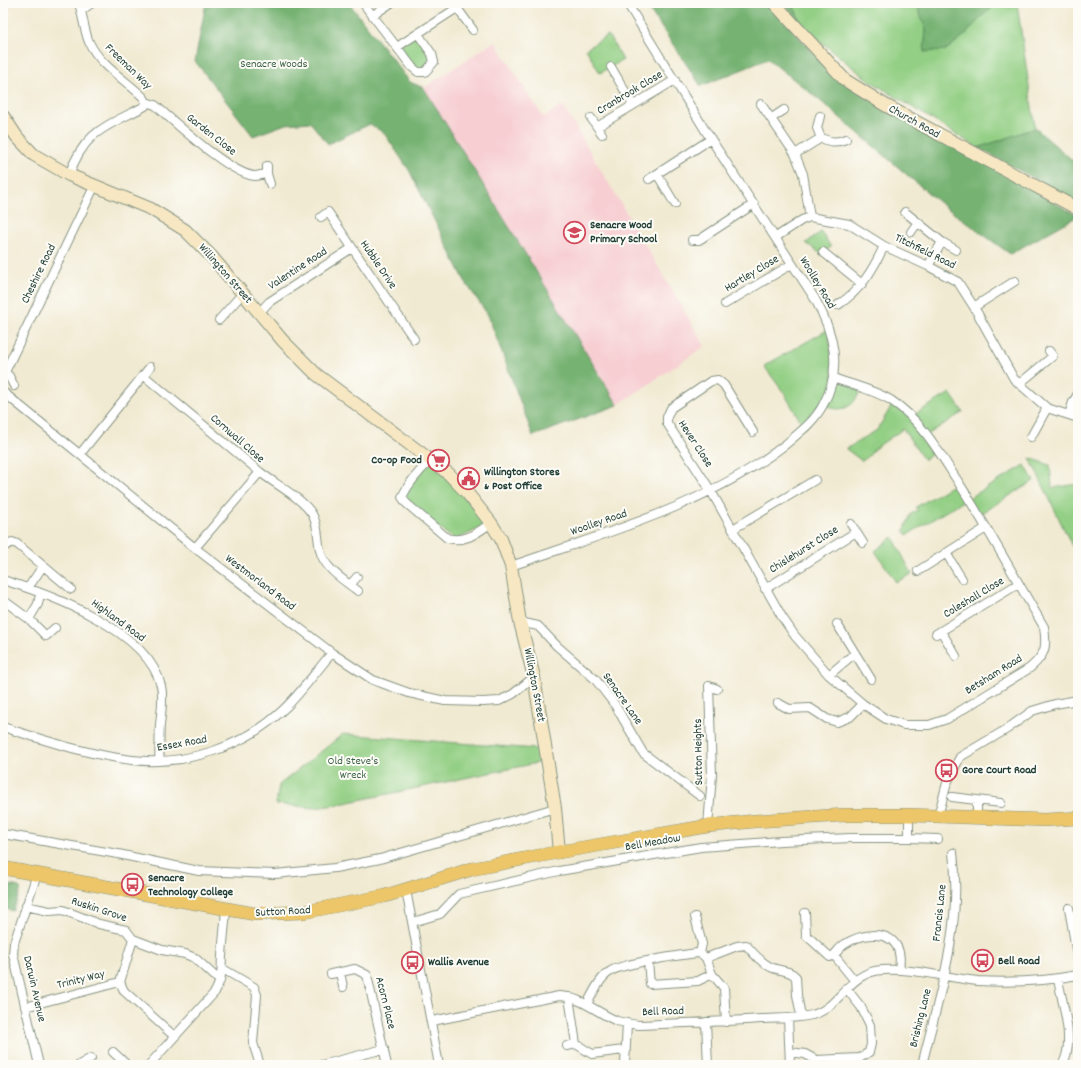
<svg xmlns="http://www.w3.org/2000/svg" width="1081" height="1068" viewBox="0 0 1081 1068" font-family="Dekko,sans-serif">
<rect width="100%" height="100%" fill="#fdfcf7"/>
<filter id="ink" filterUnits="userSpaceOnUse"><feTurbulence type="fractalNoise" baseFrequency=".025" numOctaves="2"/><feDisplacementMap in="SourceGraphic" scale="8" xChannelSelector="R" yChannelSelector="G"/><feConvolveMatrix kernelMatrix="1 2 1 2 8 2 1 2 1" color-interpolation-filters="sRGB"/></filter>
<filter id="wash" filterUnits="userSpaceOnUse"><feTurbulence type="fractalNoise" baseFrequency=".012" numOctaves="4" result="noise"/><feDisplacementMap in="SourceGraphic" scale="16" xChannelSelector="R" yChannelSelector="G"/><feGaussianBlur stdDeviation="0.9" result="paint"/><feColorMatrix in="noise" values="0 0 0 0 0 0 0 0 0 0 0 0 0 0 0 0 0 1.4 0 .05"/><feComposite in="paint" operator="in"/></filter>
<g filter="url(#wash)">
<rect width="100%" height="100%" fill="#f1ead2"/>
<path fill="#f7cfd3" d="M495 41 543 117 563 106 705 346 618 405 424 88Z"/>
<path fill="#93cf84" stroke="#59865c" d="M792 3H916L926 30 924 52 981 16 998 3H1017L1035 128 978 148 867 79 803 27Z
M418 34 434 62 418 72 397 47Z
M608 35 623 60 600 73 586 49Z
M821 232 831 247 821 254 806 243Z
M829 329 833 378 861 388C855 407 841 415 824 404L805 429 784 393 764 366Z
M950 393 963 412 927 435 938 450 924 460 903 429 874 449 869 456 862 461 846 449 877 430 894 402 912 416Z
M1030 458 1050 465 1052 488 1078 484V550L1072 546Z
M431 460 491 523 455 540 406 503 405 491Z
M1025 465 1034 481 978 515 968 498 907 535 904 531 911 514 918 510 916 507 958 482 969 498Z
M893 537 912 574 896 582 875 551Z
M343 734 536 749 542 762 335 805 315 808 276 804 279 785Z"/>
<path fill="#76b272" stroke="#4a7853" d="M206 3H349L410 82 424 88 618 405 533 436 488 315 466 283 409 170 384 133 370 124 328 144 310 122 286 124 253 136 195 61Z
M645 3H768L837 79 1078 216 1010 254 940 203 817 98 768 59 701 86Z
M782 3H792L803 27Z
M916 3H998L982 16 965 35 946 50 924 52 926 30Z
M1035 128 1078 165V202L978 148Z
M3 884 19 887 21 889 13 911 3 908Z"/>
</g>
<g filter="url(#ink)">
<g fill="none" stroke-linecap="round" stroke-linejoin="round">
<defs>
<path id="street" d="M79 3C83 16 84 30 89 42 100 66 126 80 144 98L146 102
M363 3 412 67 418 72H425L434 62 432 54 418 34
M82 10 92 3
M373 15 391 3
M397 47 457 8 473 30
M611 67 633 105
M146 102 155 105C175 122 231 175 255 176 258 176 263 174 267 174
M761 104 795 154 803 174 810 217
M820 116 817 128 821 138C830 142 836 143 846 139
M591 118 602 134
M772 118 784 110
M597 127 675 80
M795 154 821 138
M267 166V174L270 184
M657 174 675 204
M69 175C85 130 106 127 145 106L146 102
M649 179 711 139
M905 212 942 242 956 250
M321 217 328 212 414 339
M911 232 918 222
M776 237 802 220 810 217 849 224 884 246 928 266 958 282 974 307 1014 379 1047 408 1078 418
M692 240H699L754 204
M823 252 862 284
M928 266 942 242
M725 304 792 264
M838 305C861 290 873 270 884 246
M974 307 1015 281
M259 313 269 302 352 248
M219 320 243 293
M3 371 9 376 14 386
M5 372 94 187
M143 375 260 472 195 548
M1019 384 1053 356 1049 351
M3 392 195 548 332 653 373 680 409 693 445 701 483 702 499 701 513 694 534 677
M1069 415 1073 402 1078 394
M753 432 724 385 718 380 711 381 671 408 667 417V423L711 491 782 617 795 636 829 675 863 704 886 719 904 725H929L947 719 1030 668C1046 654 1047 647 1044 627 1015 578 988 528 957 480 939 452 921 420 892 401 875 390 852 385 833 378
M1031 437 1047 408
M80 454 150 367
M431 460C419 471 409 482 402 497L406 503 447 538C465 543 477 533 491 523
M260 472C275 484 302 498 312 514 319 526 317 537 320 550 324 569 344 580 358 591
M851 524 863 543
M733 529 815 480
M4 547 12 542 17 544 71 589
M946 553 962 579
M511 566C603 534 708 505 786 444 800 432 814 422 823 405 843 369 834 333 815 299L705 130 627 3
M918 571 986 528
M3 580C51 595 148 630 161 686 164 699 161 712 160 725 159 737 160 749 159 761
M350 585 357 577
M28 588 43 566
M765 589 856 532
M3 600 29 619 46 636 55 628
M29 619 38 604 40 594
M520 622 538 626 557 646 595 679 615 705 643 753 700 796
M837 624 871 679
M941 631 956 656
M936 634 1018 584
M829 675 855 653
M778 703 789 709 810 708 827 719 837 722 850 717 863 704
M3 727C44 740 88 755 132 760 186 766 245 747 285 708 302 692 316 671 332 653
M952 797 1001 803
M977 800V818
M909 815V838
M938 816 947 783 960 757 1007 729 1032 711 1055 704 1078 700
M708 826 712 775 709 686 717 689
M3 834 118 854 199 871 275 874 335 868 380 859 555 808
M37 874 14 943 13 954 39 1065
M406 890 439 1065
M26 906 49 911 63 910 99 924 126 930 133 939 162 950 185 954 195 958 220 981
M1069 908 1078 961
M805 913 806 935 830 957 834 955 854 980
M695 917 702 944 700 953
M413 922 440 914 459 894 559 871 701 847 781 841 851 838H909L938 839
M133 939 120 982 124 991 174 1036
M834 955C837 952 840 947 845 944 859 935 885 929 896 945 901 953 900 962 899 970
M706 958 737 946 746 945C753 953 762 964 773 968 781 971 790 970 796 977L797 995 801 1016
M648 962 650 984 698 981 712 974
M223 969 254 987 257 995 253 1043 260 1065
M340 972 343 987
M331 974 355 969 367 975 387 1065
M1058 979C1062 1003 1076 1043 1062 1065
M569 997 576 1044
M587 1004C593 993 600 977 611 971 621 964 685 954 700 953L706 958 712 974 724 988 726 1022
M25 1007 120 982
M788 1018 790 1065
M432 1021 559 996C582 997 597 1013 617 1021 625 1023 632 1024 639 1025 680 1023 720 1022 761 1019 777 1018 796 1019 812 1015 840 1008 848 972 882 970 914 968 947 978 978 981 1012 983 1045 981 1078 975
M706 1022 708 1065
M567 1046 576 1044 592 1054 624 1050
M113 1052 127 1065
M790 1052 805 1054 816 1060 860 1058 869 1052 871 1044 870 1025 861 1007 846 988
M79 1065 91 1058
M149 1065 215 992C223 976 221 972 222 956 223 940 225 925 226 909
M321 1065 384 1049
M625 1065 627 1023
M922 1065C939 996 963 924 953 853"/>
<path id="secondary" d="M774 3 845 80 885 105 1078 209
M3 116 17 137 34 155 69 175 151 209 185 230 212 257 283 341 316 374 449 474 468 494 491 523 501 539 511 566 520 622 534 677 555 808 559 852"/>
<path id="primary" d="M3 868 255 914 304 912 385 896 472 869 559 852 708 826 755 821 845 815H909L1045 820 1078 818"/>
</defs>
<use href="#street" stroke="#889483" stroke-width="10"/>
<use href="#secondary" stroke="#889483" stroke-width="14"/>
<use href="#primary" stroke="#889483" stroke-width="14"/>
<use href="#street" stroke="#fff" stroke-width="8"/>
<use href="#secondary" stroke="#f7e8c3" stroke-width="12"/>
<use href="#primary" stroke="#ecc669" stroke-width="13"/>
</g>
</g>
<defs>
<symbol id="school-ring" viewBox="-11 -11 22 22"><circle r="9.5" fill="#fdfcf7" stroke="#d1495b" stroke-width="1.5"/><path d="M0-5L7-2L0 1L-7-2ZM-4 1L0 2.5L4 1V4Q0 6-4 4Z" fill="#d1495b"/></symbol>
<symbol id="supermarket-ring" viewBox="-11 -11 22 22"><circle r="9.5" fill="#fdfcf7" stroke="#d1495b" stroke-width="1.5"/><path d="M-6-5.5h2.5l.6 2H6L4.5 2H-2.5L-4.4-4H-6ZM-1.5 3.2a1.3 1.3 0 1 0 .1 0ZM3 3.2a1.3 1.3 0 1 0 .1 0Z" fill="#d1495b"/></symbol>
<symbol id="civic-ring" viewBox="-11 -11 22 22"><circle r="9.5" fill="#fdfcf7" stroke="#d1495b" stroke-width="1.5"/><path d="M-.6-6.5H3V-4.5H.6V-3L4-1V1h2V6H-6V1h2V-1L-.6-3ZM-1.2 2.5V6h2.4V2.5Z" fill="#d1495b"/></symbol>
<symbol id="bus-ring" viewBox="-11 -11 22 22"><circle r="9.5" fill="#fdfcf7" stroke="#d1495b" stroke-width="1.5"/><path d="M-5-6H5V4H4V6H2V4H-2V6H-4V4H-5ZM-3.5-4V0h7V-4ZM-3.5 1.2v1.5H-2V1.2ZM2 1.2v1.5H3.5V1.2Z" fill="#d1495b"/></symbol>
</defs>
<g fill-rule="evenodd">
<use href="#school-ring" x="562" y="220" width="25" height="25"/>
<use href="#supermarket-ring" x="426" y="448" width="25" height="25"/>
<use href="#civic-ring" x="456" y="466" width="25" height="25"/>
<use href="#bus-ring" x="934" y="758" width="25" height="25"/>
<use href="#bus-ring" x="120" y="872" width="25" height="25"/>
<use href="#bus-ring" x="970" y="948" width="25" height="25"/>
<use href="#bus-ring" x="400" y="950" width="25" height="25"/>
</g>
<g text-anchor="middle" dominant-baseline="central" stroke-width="4" stroke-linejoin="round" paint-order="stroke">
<g font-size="12" fill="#3c6248" stroke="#fdfcf7">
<text x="274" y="64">Senacre Woods</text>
<text x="353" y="761">Old Steve's<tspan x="353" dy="14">Wreck</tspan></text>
</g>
<g font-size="12" fill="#1f3d34" stroke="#fdfcf7">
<text transform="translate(128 67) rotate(44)">Freeman Way</text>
<text transform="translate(630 93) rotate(-31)">Cranbrook Close</text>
<text transform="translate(914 122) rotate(29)">Church Road</text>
<text transform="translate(211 135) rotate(38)">Garden Close</text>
<text transform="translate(925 252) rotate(26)">Titchfield Road</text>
<text transform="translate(378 265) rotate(56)">Hubble Drive</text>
<text transform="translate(298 269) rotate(-33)">Valentine Road</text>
<text transform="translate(39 274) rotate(-64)">Cheshire Road</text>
<text transform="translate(225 274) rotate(49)">Willington Street</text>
<text transform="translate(752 274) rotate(-31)">Hartley Close</text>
<text transform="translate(817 283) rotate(59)">Woolley Road</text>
<text transform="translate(237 439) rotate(41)">Cornwall Close</text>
<text transform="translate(695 444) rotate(57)">Hever Close</text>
<text transform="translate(599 523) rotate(-19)">Woolley Road</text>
<text transform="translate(804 550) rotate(-32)">Chislehurst Close</text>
<text transform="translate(260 583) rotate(37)">Westmorland Road</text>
<text transform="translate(974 598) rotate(-31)">Coleshall Close</text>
<text transform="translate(118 621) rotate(36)">Highland Road</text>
<text transform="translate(994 675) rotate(-32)">Betsham Road</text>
<text transform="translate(534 685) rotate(79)">Willington Street</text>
<text transform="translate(622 699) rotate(55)">Senacre Lane</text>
<text transform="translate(182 744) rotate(-10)">Essex Road</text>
<text transform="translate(699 752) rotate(-91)">Sutton Heights</text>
<text transform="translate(653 843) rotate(-10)">Bell Meadow</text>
<text transform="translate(99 910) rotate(18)">Ruskin Grove</text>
<text transform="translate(283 912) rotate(-3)">Sutton Road</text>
<text transform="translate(940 913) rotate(-84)">Francis Lane</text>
<text transform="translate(81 980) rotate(-14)">Trinity Way</text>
<text transform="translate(34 989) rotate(77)">Darwin Avenue</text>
<text transform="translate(385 1003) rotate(76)">Acorn Place</text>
<text transform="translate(663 1012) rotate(-2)">Bell Road</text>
<text transform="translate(921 1018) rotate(-76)">Brishing Lane</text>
</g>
<g font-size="12" font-weight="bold" fill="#1f3d34" stroke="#fdfcf7" text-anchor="start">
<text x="590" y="225">Senacre Wood<tspan x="590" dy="14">Primary School</tspan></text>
<text x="422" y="460" text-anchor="end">Co-op Food</text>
<text x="484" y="472">Willington Stores<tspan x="484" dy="14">&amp; Post Office</tspan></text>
<text x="962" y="770">Gore Court Road</text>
<text x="148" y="878">Senacre<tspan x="148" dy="14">Technology College</tspan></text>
<text x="998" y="961">Bell Road</text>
<text x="428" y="962">Wallis Avenue</text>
</g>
</g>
<rect width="1081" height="1068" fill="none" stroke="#fdfcf7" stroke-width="16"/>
</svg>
